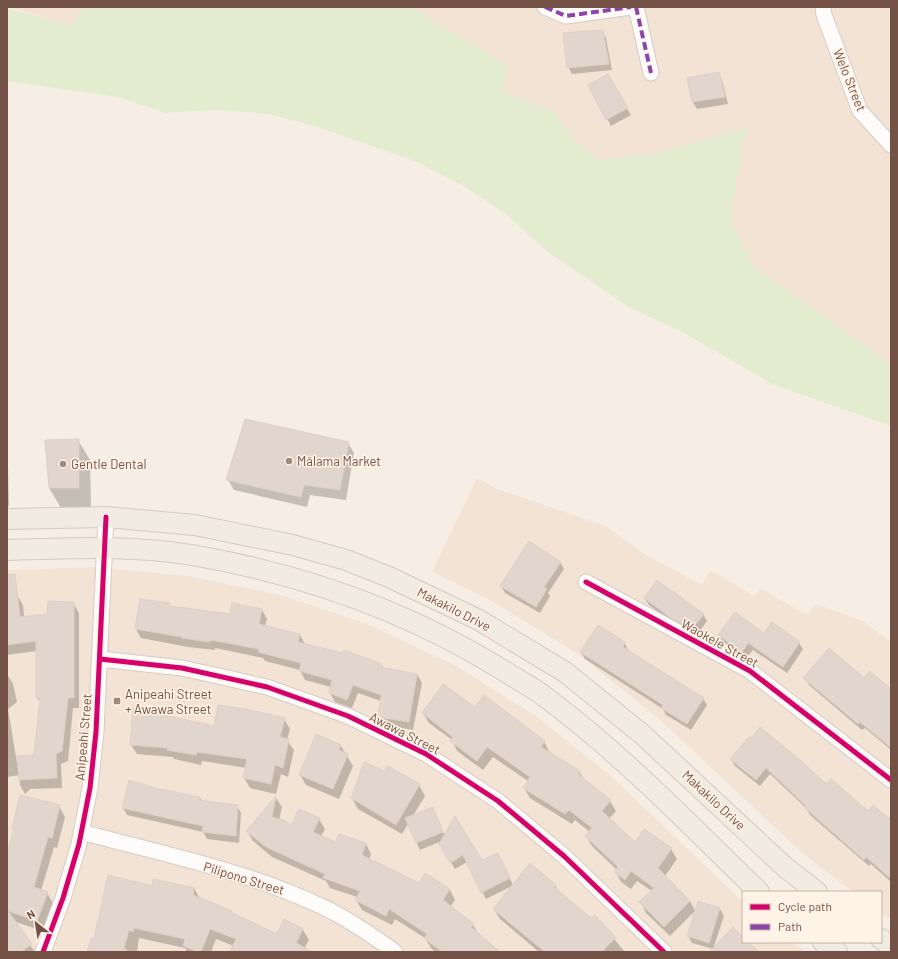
<svg xmlns="http://www.w3.org/2000/svg" width="898" height="959" viewBox="0 0 898 959" font-family="Barlow,sans-serif">
<rect width="100%" height="100%" fill="#f6eee5"/>
<path fill="#f2e3d4" d="M7 7H83L73 26Z
M412 7H891V364L754 267 730 219 746 129 657 153 598 160 574 139 552 111 502 92Z
M477 478 497 489 606 526 646 555 702 585 710 570 754 596 761 589 807 615 816 604 863 621 891 642V920L881 913V892H853L801 852 658 718 578 654 490 600 432 572Z
M94 567 188 576 281 595 370 625 456 666 536 716 610 775 743 902V942H792L806 952H7V570Z"/>
<path fill="#e3eccf" d="M83 7H364L368 9 370 7H412L507 66 502 92 552 111 574 139 598 160 657 153 746 128 730 219 754 267 891 364V426L772 384 679 330 630 308 545 250 507 215 464 186 417 162 318 127 269 114 218 110 166 113 118 97 7 81V8L73 26Z"/>
<path fill="#0003" d="M602 31 606 38 612 70 572 74 568 67Z
M718 73 722 80 728 104 697 109 693 102 688 78Z
M607 75 631 115 611 126 590 85Z
M7 423 9 506H7Z
M78 440 90 460 91 508H61L49 488Z
M348 443 354 453 346 500 310 495 307 507 234 490 228 480Z
M560 562 564 569 548 593 550 596 540 613 505 593 501 586Z
M17 595 23 605 24 617 48 614 73 603 79 613V708H73L68 761 61 764 62 788 30 789 25 794 20 785 19 775 7 777V674L13 684 17 702 8 709 17 763 35 756 41 703 37 698V651L7 655V596Z
M645 599 703 614 707 621 696 636 676 625 649 605Z
M169 604 171 607 231 615 262 610 267 619 265 626 300 635 305 644 381 664 384 669 417 674 422 683 413 730 384 725 379 717 381 701 358 693 352 708 335 702 330 693 331 687 305 680 300 670 265 661 263 658 215 648V650L188 647 141 638 136 629Z
M598 626 625 643 628 651 703 698 707 705 691 730 666 715 663 709 585 659 581 652Z
M764 634 799 643 803 649 787 673 753 650 746 658 723 642 719 635Z
M805 678 864 680 891 692V750L865 728 862 730 809 685Z
M475 709 544 742 550 753 579 771 584 780 610 801 616 811 609 819 636 843 671 849 677 859 665 876 690 901 695 911 670 936 646 913 641 902 652 891 637 881 631 889 621 882 616 872 617 870 592 846 586 836 590 832 575 820 572 824 530 798 524 788 528 781 493 757 483 770 457 751 452 740 429 723 423 713Z
M163 712 166 717 215 727 284 719 290 729 287 740 294 750 288 777 281 774 276 794 250 788 244 778 247 768 202 761 201 765 174 759 173 757 137 754 131 745Z
M749 738 868 812 891 821V882L871 864 869 866 810 815 806 808 770 774 760 786 735 766 731 759Z
M341 746 353 766 339 799 306 785 300 775Z
M385 772 419 785 425 796 413 816 433 808 445 836 482 862 498 854 513 885H555L559 893 591 920 595 916 625 952H539L500 919 494 909 512 886 486 899 467 862 455 869 440 844 442 841 420 850 408 824 402 834 358 809 352 798Z
M155 789 200 798 202 801 237 806 241 813 239 843 207 839 203 832 127 815 123 808Z
M276 798 282 807 279 820 292 827 319 819 325 829 321 836 336 843 366 844 371 854 369 860 419 884 426 874 450 890 455 900 450 907 473 925 479 935 498 952H436L431 948 425 938 395 919 392 925 362 910 356 900 357 897 330 888 326 881 272 857 253 841 247 831Z
M59 806 65 817 57 848 54 847 41 891 47 893 53 903 43 931 13 921 35 952H7V857L15 831 13 828Z
M152 887 194 888 200 899 231 911 233 914 277 935 285 921 303 930 309 940 304 949 310 952H231L234 946 216 939 211 952H187L185 948 139 938 137 952H88L95 941Z
M698 902 720 909 724 916 713 949 743 938V942H747L757 952H711L713 949 692 943 688 936Z"/>
<path fill="#e2d5cd" stroke="#dfd0c7" d="M603 30 609 64 567 68 563 33Z
M719 72 725 97 692 102 687 78Z
M608 74 628 108 606 120 588 85Z
M245 419 349 442 340 490 304 485 301 497 226 480Z
M79 439V488H49L45 440Z
M529 541 561 562 544 587 547 589 536 607 500 586Z
M15 574 20 617 47 614 48 601 74 602V698H68L62 751 56 754 57 778 19 780 17 756 34 755 40 698H36V641L7 645V575Z
M657 580 704 614 692 629 671 618 644 598Z
M140 599 170 603V606L230 614 232 603 262 609 259 624 300 634 298 642 343 653 344 650 382 664 381 667 417 674 409 722 378 717 381 695 353 685 347 700 329 693 332 680 299 671 301 663 258 652 259 649 211 640 210 642 182 638V637L135 629Z
M735 612 764 633 772 622 800 642 783 667 748 643 742 652 718 635Z
M598 625 625 642 623 647 704 698 687 724 661 708 663 705 580 652Z
M829 648 864 678 870 671 891 689V748L860 722 858 724 803 678Z
M443 684 475 707 484 695 545 741 541 747 580 771 578 774 611 800 602 811 635 842 644 829 672 848 658 868 690 901 664 927 639 902 654 888 631 871 625 880 614 872 618 867 585 836 592 828 569 810 565 814 523 788 530 777 487 747 477 761 450 741 453 737 422 713Z
M218 705 246 709 285 718 280 737 289 739 283 768 275 765 271 784 243 778 247 759 197 752 196 755 167 750 168 748 130 745 133 708 164 711 163 715 214 726Z
M760 727 799 759 826 784 831 779 868 811 873 805 891 820V879L866 857 864 860 805 808 806 806 766 768 756 780 730 759 749 737 751 738Z
M316 734 341 745 339 750 348 754 333 789 299 775Z
M364 762 384 771 388 766 420 784 396 825 351 798Z
M129 780 155 788 200 797 199 800 238 805 236 836 202 832 203 826 122 808Z
M20 795 60 805 52 838 48 837 34 887 48 892 37 921 8 911 32 944 21 952H7V853L14 829H12Z
M276 796 272 817 286 821 291 826 299 809 320 818 313 832 336 842 339 834 366 843 362 855 419 883 425 873 450 889 443 900 474 924 471 927 500 952H442L424 938 427 934 389 909 386 916 355 900 360 891 323 878 325 874 266 847 246 831Z
M433 807 443 832 416 843 405 818Z
M455 816 482 860 498 853 510 878 481 893 463 855 450 863 439 844Z
M530 863 556 885 554 887 591 918 595 915 616 938 605 948 603 952H545L493 909Z
M108 875 152 886 153 879 194 888 193 895 232 911 231 912 277 934 284 919 303 929 296 943 313 952H230L236 939 210 929 201 952H198L183 946 185 939 134 928 133 932 129 930 124 948 126 949V952H87L91 938 94 939Z
M698 901 720 908 709 943 687 936Z
M733 927 743 937V942H748L759 952H709Z"/>
<g fill="none" stroke-linecap="round" stroke-linejoin="round">
<defs>
<path id="minor" d="M545 7 566 16 631 7
M636 7 651 73
M823 7 824 15 860 111 891 145
M586 582 750 671 891 780
M100 659 182 668 267 687 348 716 426 754 498 801 564 856 664 952
M81 832C163 854 248 871 325 908 350 920 373 936 395 952
M43 952 63 898 79 844 90 788 96 732 106 517"/>
<path id="major" d="M7 519 106 517 195 525 293 545 346 560 389 577 479 620 565 672 643 735 786 868 817 892
M7 550C69 548 131 545 192 555 303 574 410 612 506 672 520 681 536 689 549 700 625 757 691 826 759 892
M881 939 891 946
M823 942 837 952"/>
</defs>
<use href="#minor" stroke="#d7cbc4" stroke-width="17"/>
<use href="#major" stroke="#d5c9c2" stroke-width="22"/>
<use href="#minor" stroke="#fefcfb" stroke-width="15"/>
<use href="#major" stroke="#f2ebe2" stroke-width="20"/>
<path stroke="#8e44ad" stroke-width="4" stroke-dasharray="8 4" stroke-linecap="butt" d="M545 7 566 16 631 7
M636 7 651 73"/>
<defs>
<path id="cycleway" d="M586 582 750 671 891 780
M100 659 182 668 267 687 348 716 426 754 498 801 564 856 664 952
M43 952 63 898 79 844 90 788 96 732 106 517"/>
</defs>
<use href="#cycleway" stroke="#fff2e6" stroke-width="8"/>
<use href="#cycleway" stroke="#d6006c" stroke-width="5"/>
</g>
<g fill="#a2887d" stroke="#fff2e6" stroke-width="1.5">
<circle cx="289" cy="461" r="4"/>
<circle cx="63" cy="464" r="4"/>
<rect x="113" y="697" width="8" height="8" rx="2"/>
</g>
<g text-anchor="middle" dominant-baseline="central" stroke-width="3" stroke-linejoin="round" paint-order="stroke">
<g font-size="13" fill="#745145" stroke="#fff2e6">
<text transform="translate(850 80) rotate(68)">Welo Street</text>
<text transform="translate(454 609) rotate(27)">Makakilo Drive</text>
<text transform="translate(720 643) rotate(29)">Waokele Street</text>
<text transform="translate(405 733) rotate(27)">Awawa Street</text>
<text transform="translate(83 737) rotate(-85)">Anipeahi Street</text>
<text transform="translate(714 800) rotate(43)">Makakilo Drive</text>
<text transform="translate(244 878) rotate(17)">Pilipono Street</text>
</g>
<g font-size="13" fill="#745145" stroke="#fff2e6" text-anchor="start">
<text x="297" y="461">Mālama Market</text>
<text x="71" y="464">Gentle Dental</text>
<text x="125" y="694">Anipeahi Street<tspan x="125" dy="15">+ Awawa Street</tspan></text>
</g>
</g>
<rect width="898" height="959" fill="none" stroke="#745145" stroke-width="16"/>
<rect x="742" y="891" width="140" height="52" fill="#fff2e6" stroke="#c7b2a6"/>
<rect x="750" y="904" width="20" height="6" fill="#d6006c" stroke="#c7b2a6"/>
<text x="778" y="911" font-size="12" fill="#745145">Cycle path</text>
<rect x="750" y="924" width="20" height="6" fill="#8e44ad" stroke="#c7b2a6"/>
<text x="778" y="931" font-size="12" fill="#745145">Path</text>
<g transform="translate(36 923) rotate(330)" stroke="#fff2e6" stroke-width="3" paint-order="stroke">
<path d="M0-3L7 15L0 10L-7 15Z" fill="#745145"/>
<text y="-6" font-size="11" font-weight="bold" text-anchor="middle" fill="#745145">N</text>
</g>
</svg>
